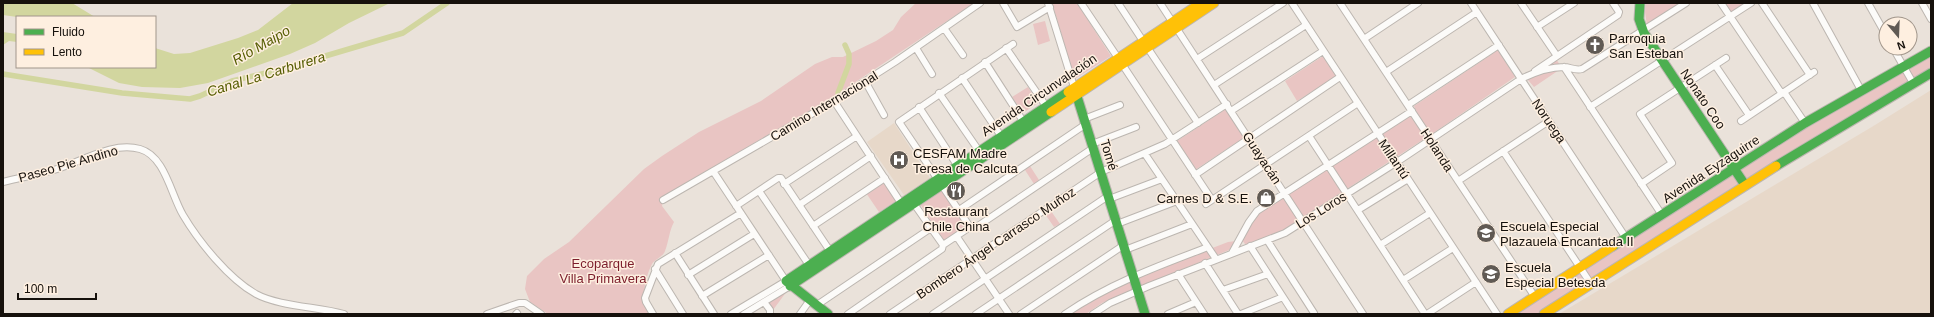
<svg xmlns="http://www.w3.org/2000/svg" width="1934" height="317" viewBox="0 0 1934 317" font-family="Arial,sans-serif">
<rect width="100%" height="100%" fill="#eae2da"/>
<path fill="#e7d8c9" d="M1931 90V314H1559L1875 125Z
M894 123 930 178 904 195 867 142Z"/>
<path fill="#e9c5c3" d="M916 3H974L836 95 664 196 662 206 674 222C669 231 669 241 665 251 663 257 655 259 652 264 644 280 641 299 650 314H548L530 302 525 289 527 276 544 259 569 242 644 169 662 156 699 132 761 101 815 64 832 57H843L876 41 893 30 901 17Z
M1052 3H1077L1111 56 1075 79Z
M1646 3H1682L1647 26 1645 12Z
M1725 3H1745L1731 12Z
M1045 21 1050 41 1038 45 1033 24Z
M1498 50 1515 77 1432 134 1283 230 1249 244H1245L1242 240 1257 215 1416 111 1414 106Z
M1323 56 1337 76 1297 101 1285 81Z
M1931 56V67L1736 185 1539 314H1510L1730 175 1897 73Z
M1556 59 1562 68 1534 87 1528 80Z
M1028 87 1038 103 1023 113 1012 97Z
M1226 109 1245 137 1195 170 1177 141Z
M1030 166 1039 180 1034 184 1025 170Z
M884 181 897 200 879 212 866 193Z
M942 188 967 226 945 242 920 204Z
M1051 211 1060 224 1054 227 1045 214Z
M1236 241 1229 250 1102 303 1086 314H1070L1100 294 1129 280 1228 242Z
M786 290 787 291 773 310 768 302Z"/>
<path fill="#d2d69f" d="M3 3H72L95 17H17L3 15Z
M293 3H390L349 23 315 43 290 54 208 83 180 88 142 87 119 83 87 67H155V48L174 54 190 53 238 38 258 30Z
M3 32 17 34V42L9 41 3 45Z"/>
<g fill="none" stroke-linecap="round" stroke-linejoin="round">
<path stroke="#d2d69f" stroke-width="5.5" d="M3 74 122 93 190 99 200 96 232 81 278 70 403 33 447 3
M838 93 849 64V54L845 45"/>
<defs>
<path id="street" d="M1003 3 1017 27 1050 7
M1048 3 1074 87
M1081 3 1118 58
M1118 3 1143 41
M1160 3 1363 314
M1292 3 1497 314
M1340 3 1535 297
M1471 3 1626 238
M1521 3 1557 56
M1721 3 1780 91 1786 95 1805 123
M1762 3 1810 75
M1813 3 1861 90
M1868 3 1886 35
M1922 3 1931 19
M1537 27 1574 3
M944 28 963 55
M1364 39 1418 3
M1147 47 1198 123
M916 48 932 74
M1006 48 1046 106
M1893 48 1913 83
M1197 59 1283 3
M985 62 1023 121
M1122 64 1212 200
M1715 65 1749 115
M1564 67 1662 215
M1535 71 1618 15 1619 12 1613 3
M1386 72 1477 12
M962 78 1001 136
M865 81 884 115
M1214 85 1306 25
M939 93 979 151
M834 101 901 203
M1408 105 1499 45
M919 107 957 165
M1590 107 1751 3
M1231 111 1323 51
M1084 119 1120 105
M1741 121 1814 72
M1309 136 1425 314
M1092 144 1136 127
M1503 151 1591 284
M1145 154 1216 259
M713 171 786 281 731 314
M1195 175 1340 77
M1458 181 1549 121
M3 182C19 178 35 175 50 171 79 164 110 141 140 149 165 156 171 195 183 215 199 242 229 279 256 294 278 306 318 307 344 314
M784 184 857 136
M1641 184 1672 163 1640 114 1726 58
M759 191 809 265
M1109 199 1162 179
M663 200 834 101 895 62 980 3
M912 201 943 245
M1206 204 1358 103
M799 205 871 156
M736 206 778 178H781L830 251
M959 210 1086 124
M1358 210 1408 179
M1117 224 1177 201
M813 226 885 178
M970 227 899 122 1013 44
M957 237 1009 314
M1267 240 1314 313
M1380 245 1430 213
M1250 246 1294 314
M1125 250 1192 224
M675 253 714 314
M1232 253 1249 222 1257 211 1412 111
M1205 263 1238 314
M655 269 683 314
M1178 274 1204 314
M688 275 754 234
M1403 280 1453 248
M1223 290 1268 274
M702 296 769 255
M764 302 770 310V314
M817 305 931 228
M487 314 519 303H525L541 314
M516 314 517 313
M653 314 646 302 645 298 658 264 741 213
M744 314 790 286
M800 314 810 300
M848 314 942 249 943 245 970 227 978 226 1093 148
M890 314 1101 172 1165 144 1227 104
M933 314 1108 196
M976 314 1116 220
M1021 314 1124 245
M1065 314C1109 284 1158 266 1208 247
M1093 314 1110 303 1149 286 1285 233 1397 162 1521 79C1533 73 1550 67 1564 67 1570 67 1575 71 1582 69L1686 3
M1168 314 1196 302
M1241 314 1283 297
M1427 314 1476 282"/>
<path id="fast" d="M1640 3 1639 19 1644 33 1745 185
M1075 90 1145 314
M1776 166 1931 73
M1613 246 1805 123 1931 51
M790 286 1051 112
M828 314 786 281 1068 92"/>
<path id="slow" d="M1068 92 1201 3
M1051 112 1214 3
M1508 314 1613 246
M1544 314 1776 166"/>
</defs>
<use href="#street" stroke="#bcb6b0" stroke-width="8"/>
<use href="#fast" stroke="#bcb6b0" stroke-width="11"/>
<use href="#slow" stroke="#bcb6b0" stroke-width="11"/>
<use href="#street" stroke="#fcfbf9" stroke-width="6"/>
<use href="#fast" stroke="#4caf50" stroke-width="9"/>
<use href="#slow" stroke="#ffc107" stroke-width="9"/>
</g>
<defs>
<symbol id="church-disc" viewBox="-11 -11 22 22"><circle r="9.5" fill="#605a54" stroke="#feefe0"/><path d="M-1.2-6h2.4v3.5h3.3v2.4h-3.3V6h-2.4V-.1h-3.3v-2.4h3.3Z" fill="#fff"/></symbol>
<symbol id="hospital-disc" viewBox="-11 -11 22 22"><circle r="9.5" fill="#605a54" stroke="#feefe0"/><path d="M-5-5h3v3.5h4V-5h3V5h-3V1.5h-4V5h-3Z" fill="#fff"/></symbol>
<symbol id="restaurant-disc" viewBox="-11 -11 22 22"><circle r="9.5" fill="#605a54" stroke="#feefe0"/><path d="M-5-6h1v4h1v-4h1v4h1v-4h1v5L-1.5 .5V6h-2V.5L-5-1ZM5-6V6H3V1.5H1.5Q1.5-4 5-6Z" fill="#fff"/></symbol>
<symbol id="shop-disc" viewBox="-11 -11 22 22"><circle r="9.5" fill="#605a54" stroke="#feefe0"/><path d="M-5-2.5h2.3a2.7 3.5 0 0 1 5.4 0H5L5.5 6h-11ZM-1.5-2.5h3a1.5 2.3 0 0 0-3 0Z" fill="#fff"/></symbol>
<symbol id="school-disc" viewBox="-11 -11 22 22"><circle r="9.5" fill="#605a54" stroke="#feefe0"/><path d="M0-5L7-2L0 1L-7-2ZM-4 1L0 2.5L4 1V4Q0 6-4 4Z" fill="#fff"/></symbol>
</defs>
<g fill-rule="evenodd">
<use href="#church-disc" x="1584" y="34" width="22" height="22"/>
<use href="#hospital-disc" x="888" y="149" width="22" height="22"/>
<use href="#restaurant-disc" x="945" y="180" width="22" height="22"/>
<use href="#shop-disc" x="1255" y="187" width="22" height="22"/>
<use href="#school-disc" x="1475" y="222" width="22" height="22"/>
<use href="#school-disc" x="1480" y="263" width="22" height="22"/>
</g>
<g text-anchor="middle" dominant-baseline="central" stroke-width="3" stroke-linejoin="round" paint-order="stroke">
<g font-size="13" fill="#16110c" stroke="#feefe0" text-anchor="start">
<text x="1609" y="38">Parroquia<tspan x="1609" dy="15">San Esteban</tspan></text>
<text x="913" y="153">CESFAM Madre<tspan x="913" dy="15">Teresa de Calcuta</tspan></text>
<text x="1252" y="198" text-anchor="end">Carnes D &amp; S.E.</text>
<text x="956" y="211" text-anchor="middle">Restaurant<tspan x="956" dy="15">Chile China</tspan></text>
<text x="1500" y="226">Escuela Especial<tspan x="1500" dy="15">Plazauela Encantada II</tspan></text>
<text x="1505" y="267">Escuela<tspan x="1505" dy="15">Especial Betesda</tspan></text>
</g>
<g font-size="13" fill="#16110c" stroke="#feefe0">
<text transform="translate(1039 95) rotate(-34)">Avenida Circunvalación</text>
<text transform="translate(1703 99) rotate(56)">Nonato Coo</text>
<text transform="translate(824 106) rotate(-31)">Camino Internacional</text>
<text transform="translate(1549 121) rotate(56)">Noruega</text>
<text transform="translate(1437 150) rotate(57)">Holanda</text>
<text transform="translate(1109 155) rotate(73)">Tomé</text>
<text transform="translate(1262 158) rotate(57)">Guayacán</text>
<text transform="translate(1394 159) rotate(56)">Millantú</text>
<text transform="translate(68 164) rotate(-16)">Paseo Pie Andino</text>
<text transform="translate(1711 169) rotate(-33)">Avenida Eyzaguirre</text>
<text transform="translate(1321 210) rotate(-32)">Los Loros</text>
<text transform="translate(996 243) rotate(-34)">Bombero Ángel Carrasco Muñoz</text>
</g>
<g font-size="13" fill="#7d1e2c" stroke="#feefe0">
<text x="603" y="263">Ecoparque<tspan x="603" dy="15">Villa Primavera</tspan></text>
</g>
<g font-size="14" font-style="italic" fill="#555d02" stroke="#feefe0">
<text transform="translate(261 45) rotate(-30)">Río Maipo</text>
<text transform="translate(266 74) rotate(-17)">Canal La Carburera</text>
</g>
</g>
<rect width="1934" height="317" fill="none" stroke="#16110c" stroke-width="8"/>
<rect x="16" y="16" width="140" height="52" fill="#feefe0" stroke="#a1968b"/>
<rect x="24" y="29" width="20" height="6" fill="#4caf50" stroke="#a1968b"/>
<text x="52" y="36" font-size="12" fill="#16110c">Fluido</text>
<rect x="24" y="49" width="20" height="6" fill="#ffc107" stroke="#a1968b"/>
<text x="52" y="56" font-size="12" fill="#16110c">Lento</text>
<g transform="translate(1898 36) rotate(161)"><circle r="19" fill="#feefe0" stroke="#a1968b"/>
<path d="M0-3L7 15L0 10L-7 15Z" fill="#605a54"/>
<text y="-6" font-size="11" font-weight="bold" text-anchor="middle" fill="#16110c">N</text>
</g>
<path d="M18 293v6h78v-6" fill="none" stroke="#16110c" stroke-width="2"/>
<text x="24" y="293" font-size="12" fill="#16110c" stroke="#feefe0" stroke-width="3" paint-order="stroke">100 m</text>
</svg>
